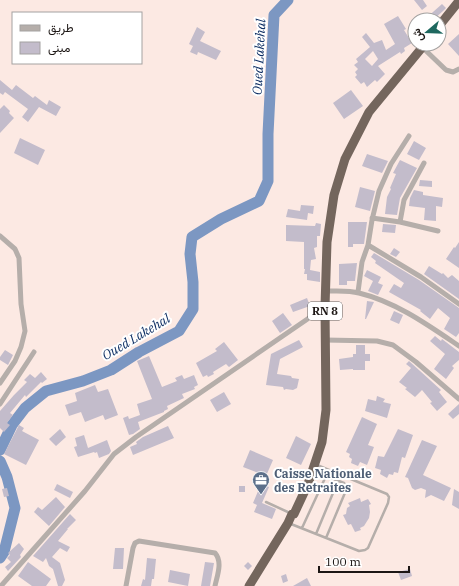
<svg xmlns="http://www.w3.org/2000/svg" width="459" height="586" viewBox="0 0 459 586" font-family="'IBM Plex Serif',Vazirmatn,serif">
<rect width="100%" height="100%" fill="#fce9e3"/>
<g fill="none" stroke-linecap="round" stroke-linejoin="round">
<path stroke="#7c97c2" stroke-width="11" d="M0 450 12 425 25 408 46 391 83 381 111 370 139 352 179 331 193 309V282L190 254 192 237 221 219 259 201 268 181V134L274 15 288 0
M0 461 7 477 15 508 4 552 0 558"/>
</g>
<path fill="#c3bccb" fill-rule="evenodd" d="M414 0H423L427 6 422 10Z
M442 4 446 8 443 11 433 20H424Z
M398 16 406 29 404 30 412 43 404 48 405 51 401 54 400 52 378 66 385 74 377 82 375 80 367 87 364 82 361 84 355 77 357 75 355 72 358 69 354 65 358 62 356 59 370 47 362 37 366 33 374 43 382 40 386 50 395 44 384 24ZM373 51 378 59 372 66 365 59Z
M197 27 205 32 200 41 221 51 216 60 198 52 197 55 190 52 193 46 189 44Z
M459 34V56L448 44Z
M0 80 12 90 16 85 33 98 35 96 47 105 49 100 61 107 56 116 39 107 28 122 22 117 28 109 5 92 3 95 0 93Z
M351 90 363 106 344 119 333 103Z
M4 105 10 111 9 113 14 118 0 133V109Z
M20 138 45 150 38 165 14 153Z
M414 141 426 148 419 160 407 154Z
M367 154 388 161 382 173 362 166Z
M400 160 417 168 400 198 397 215 385 214 387 197 391 189 390 188 396 174 393 173Z
M420 180 432 181V187L419 186Z
M360 187 375 191 370 211 355 207Z
M414 190 423 192V195L443 198 442 207 436 206V221L424 220 425 208 409 206 410 198Z
M301 205 314 206 313 214 308 213 307 220 286 217 288 209 300 211Z
M348 222H367L364 244H353V247H348Z
M316 223 321 224 320 236H317V247L314 248 316 259 311 260 310 270 320 272V282L307 280V274H304L305 269H304V242L286 241V225L315 226Z
M383 224 396 225 395 233 382 232Z
M459 242V268L446 259 454 247 455 248Z
M394 248 400 252 396 257 390 254Z
M374 253 419 280 459 308V333L456 337 444 329 450 318 438 308 430 319 420 311 421 310 389 292 394 284 401 288 404 283 375 263 376 261 371 257Z
M357 263 355 281H347V285H339V264Z
M429 266 442 274 443 273 448 278 452 275 459 281V299L424 274Z
M367 270 381 277 378 283 383 285 378 295 368 291 373 281 364 276Z
M307 298 310 306 293 312 290 305Z
M367 301 374 302 366 319H365Z
M394 311 403 315 399 324 390 320Z
M283 313 292 325 280 333 272 321Z
M435 336 441 341 442 339 459 352V360L452 366 454 368 446 379 434 369 445 354 430 341Z
M299 340 303 347 280 359 277 374 291 376 292 378 299 379 297 388 293 390 286 389 284 390 283 387 266 385 271 354Z
M224 342 238 360 229 367 226 364 213 372 214 374 208 377 207 375 203 377 196 363 217 351 215 349Z
M356 345H365V354H370V361H365V370H353V369L340 370 339 359 353 357V354H356Z
M5 350 13 355 8 365 0 360V357Z
M149 356 162 387 177 381 175 378 182 375 184 379 194 375 198 385 194 387 195 389 182 394 184 398 167 406 168 409 164 411V412L138 422 140 429 133 434 129 435 123 418 128 416 129 419 140 415 137 404 152 399 137 361Z
M409 361 441 390 439 392 447 402 437 411 430 403 432 402 422 390 415 397 405 389 407 388 399 382 411 368 406 364Z
M41 372 47 379 42 383 41 382 26 397 25 395 10 413 13 415 7 423 10 425 4 432 0 428V411L14 395 27 382 24 380 30 374 35 378Z
M95 385 98 392 108 389 118 415 105 420 103 415 85 422 81 412 69 416 65 405 77 401 75 393Z
M224 392 231 404 217 412 210 400Z
M377 396 385 399 383 402 391 404 387 418 365 411 368 399 376 401Z
M459 404V414L453 419 448 414Z
M362 417 377 424 368 445 374 447 367 465 360 462 358 466 351 463 352 459 349 457 350 454 346 452Z
M19 425 24 428 22 431 39 440 26 465 4 454Z
M168 426 174 438 133 455 130 447 137 444 136 442 143 437Z
M60 429 66 437 56 446 49 439Z
M398 429 413 435 405 458 402 457 398 473 394 472 393 475 389 474 387 478 380 474 381 470 375 468 378 456 384 457Z
M84 435 88 448 107 440 111 451 109 454 99 458 97 452 95 453 94 452 78 457 74 447 77 446 75 438Z
M296 436 311 444 301 465 286 458Z
M422 440 437 446 423 475 451 488 444 501 431 495 425 498 426 490 421 488 415 490 412 488 408 478 405 477Z
M250 450 273 460 266 476 243 467Z
M57 484 73 492 70 498 54 490Z
M261 484 269 487 262 503 276 509 272 519 254 512 257 505 253 503Z
M239 486H245V492H239Z
M7 488 9 496 4 497 2 489Z
M454 489 459 492V509L452 505Z
M56 497 65 507 49 526 34 512 38 507 42 510Z
M360 498 361 502 368 499 371 504 369 505 370 512 369 518 364 526 360 528 361 530 355 532 351 524 348 525 343 515 346 514 347 508 350 506 348 503Z
M70 514 76 520 67 529H68L58 541 70 547 67 552 60 548 52 557 60 563 65 580 62 586H58L53 569 49 566 46 558 43 562 33 556Z
M19 543 24 549 20 555 21 557 8 571 5 567 11 562 7 558 10 555 8 553Z
M115 548H124L123 569H113Z
M147 558 156 559 154 579H152L151 586H141L143 579 145 580Z
M28 562 51 579 46 586H32L18 576Z
M205 562 214 563 210 586H201Z
M248 562 252 566 248 570 244 566Z
M410 569 412 576 401 580 398 572Z
M170 570 190 574 188 586 168 582Z
M286 574 288 581 283 583 281 576Z
M307 578 311 586H293Z"/>
<g fill="none" stroke-linecap="round" stroke-linejoin="round">
<path stroke="#b5aeaa" stroke-width="2.5" d="M315 472 344 483 347 488 326 538
M266 502 290 513
M291 524 359 551 365 550 368 548 388 503 389 497 387 494 317 465
M302 528 326 476
M316 534 338 481"/>
<path stroke="#b5aeaa" stroke-width="5" d="M422 47 446 70 453 72 459 69
M372 218 400 222 438 231
M400 222 404 200 424 163
M0 236 15 249 19 258 21 304 25 331 21 347 15 361 0 383
M368 245 421 277 459 304
M326 291C336 291 349 290 359 293 396 302 428 325 459 346
M358 292 362 262 368 245 372 220 379 191 391 164 409 136
M325 340 377 341 393 345 416 362 459 399
M0 404 34 352
M1 586 85 491 114 454 136 437 325 307
M126 586 133 548 135 543 139 541 215 553C223 562 217 576 215 586"/>
<path stroke="#74665d" stroke-width="9" d="M439 26 459 1
M249 586 288 523 292 514H294L308 484 322 442 326 410 325 307 327 242 334 195 345 159 369 112 425 44"/>
</g>
<defs>
<symbol id="office-pin" viewBox="-11 -11 22 30"><path d="M0 17L-7.5 6A9.5 9.5 0 1 1 7.5 6Z" fill="#5c6f8a" stroke="#fff"/><path d="M-6-3h4V-5.5h4V-3h4V5H-6ZM-1-4.5V-3h2v-1.5ZM-6 0V1H6V0Z" fill="#fff"/></symbol>
</defs>
<g fill-rule="evenodd">
<use href="#office-pin" x="251" y="470" width="20" height="27"/>
</g>
<g text-anchor="middle" dominant-baseline="central" stroke-width="4" stroke-linejoin="round" paint-order="stroke">
<rect fill="#fff" stroke="#605c5a" stroke-width="1" x="308" y="302" width="34" height="18" rx="3"/>
<g font-size="11" font-weight="bold" fill="#1c1614">
<text x="325" y="311">RN 8</text>
</g>
<g font-size="12" font-weight="bold" fill="#4e5e75" stroke="#fff" text-anchor="start">
<text x="274" y="473">Caisse Nationale<tspan x="274" dy="14">des Retraites</tspan></text>
</g>
<g font-size="13" font-style="italic" fill="#0d2e63" stroke="#fff">
<text transform="translate(259 57) rotate(-87)">Oued Lakehal</text>
<text transform="translate(136 337) rotate(-31)">Oued Lakehal</text>
</g>
</g>
<rect x="12" y="12" width="130" height="52" fill="#ffffff" stroke="#a4a2a1"/>
<rect x="20" y="25" width="20" height="6" fill="#b5aeaa" stroke="#a4a2a1"/>
<text x="48" y="32" font-size="12" fill="#1c1614">طريق</text>
<rect x="20" y="42" width="20" height="12" fill="#c3bccb" stroke="#a4a2a1"/>
<text x="48" y="52" font-size="12" fill="#1c1614">مبنى</text>
<g transform="translate(427 32) rotate(251)"><circle r="19" fill="#ffffff" stroke="#a4a2a1"/>
<path d="M0-3L7 15L0 10L-7 15Z" fill="#1e685f"/>
<text y="-6" font-size="11" font-weight="bold" text-anchor="middle" fill="#1c1614">ش</text>
</g>
<path d="M319 566v6h90v-6" fill="none" stroke="#1c1614" stroke-width="2"/>
<text x="325" y="566" font-size="12" fill="#1c1614" stroke="#ffffff" stroke-width="3" paint-order="stroke">100 m</text>
</svg>
